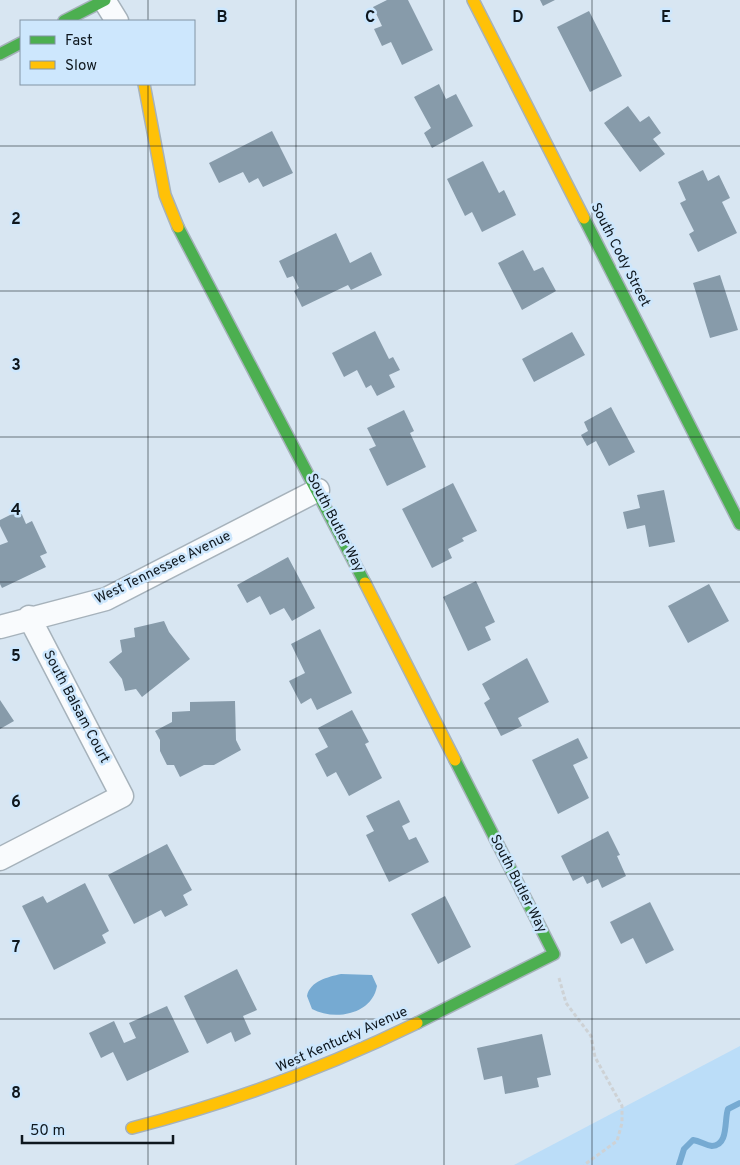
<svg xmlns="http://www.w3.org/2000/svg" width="740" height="1165" viewBox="0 0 740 1165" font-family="Overpass,sans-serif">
<rect width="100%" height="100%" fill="#d8e6f2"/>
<path fill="#bbddf8" d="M740 1046V1165H514Z"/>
<path fill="#76aad2" d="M341 974 372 975 377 986C372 1015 334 1021 312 1009L307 996C310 981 328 977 341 974Z"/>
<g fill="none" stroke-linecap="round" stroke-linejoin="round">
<path stroke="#76aad2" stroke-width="6" d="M679 1165 684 1149 693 1140C700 1141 705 1145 712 1146 729 1146 724 1119 728 1109L740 1103"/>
</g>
<path fill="#879baa" d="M387 0H408L433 50 402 65 391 42 382 46 374 29 382 26 373 7Z
M540 0H555L543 6Z
M589 11 622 76 590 92 557 27Z
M439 84 446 99 456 94 473 126 432 148 424 133 431 128 414 97Z
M628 106 640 122 649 116 661 133 653 139 665 154 640 172 604 123Z
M272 131 293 173 263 187 258 178 249 183 243 172 219 183 209 163Z
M483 161 499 193 504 190 516 215 482 232 472 212 465 216 447 179Z
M703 170 708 181 719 175 730 198 722 202 737 233 698 252 689 234 694 231 680 203 686 200 678 182Z
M336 233 350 263 371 252 382 275 351 290 348 285 302 307 294 291 299 288 293 276 287 278 279 261Z
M523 250 534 271 543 267 556 291 522 310 498 263Z
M720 275 738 330 710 338 693 283Z
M375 331 389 359 393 357 400 370 389 375 395 387 377 396 371 385 366 388 357 370 344 377 332 353Z
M572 332 585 355 534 382 522 359Z
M611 407 635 452 609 466 596 441 587 446 581 435 588 431 584 422Z
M404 410 414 431 410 433 426 467 387 486 369 449 376 446 367 428Z
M453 483 477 531 462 538 464 541 448 549 452 558 432 568 402 509Z
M664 490 675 542 649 547 645 525 627 529 623 512 640 508 637 495Z
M20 510 26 524 32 521 47 553 40 556 46 567 2 588 0 584V545L8 542 0 526V520Z
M288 557 315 608 292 621 284 608 270 615 260 596 247 603 237 585Z
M476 581 495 622 485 627 491 640 468 651 443 597Z
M709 584 729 621 688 643 668 606Z
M164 621 169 632 190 659 142 697 136 689 125 691 122 679 109 662 122 652 120 640 135 637 134 628Z
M320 629 352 693 317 710 311 698 301 704 289 681 305 673 291 644Z
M527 658 549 702 518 718 522 726 501 736 484 703 490 699 482 684Z
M0 700 14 721 0 729Z
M235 701 236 740 241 750 214 765H204L180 777 174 765H167L160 751V740L155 731 172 722V712L190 711V702Z
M352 710 369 742 365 744 382 778 349 796 336 772 327 777 315 754 328 747 318 728Z
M578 738 588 758 573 765 589 798 558 814 532 760Z
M399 800 410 822 402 826 409 840 416 837 429 862 389 882 366 835 374 831 366 816Z
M608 831 620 855 617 856 626 876 602 888 598 879 587 884 583 876 573 881 561 856Z
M167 844 192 890 183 895 188 905 165 917 161 910 134 924 108 875Z
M85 883 109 931 102 935 106 943 54 970 22 906 43 896 47 903Z
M445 896 471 947 438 964 411 914Z
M650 902 674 950 646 964 633 938 621 944 610 922Z
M237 969 257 1010 243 1016 251 1034 235 1042 231 1032 207 1044 184 996Z
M167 1006 189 1052 127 1081 113 1052 101 1058 89 1033 114 1021 124 1043 136 1038 129 1023Z
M542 1034 551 1075 537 1078 539 1087 505 1094 502 1076 484 1080 477 1048Z"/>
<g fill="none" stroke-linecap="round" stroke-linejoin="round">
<defs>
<path id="street" d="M104 0 117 21
M0 627 106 599 318 490
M0 859 122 796 29 617"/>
<path id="fast" d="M64 21 105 0
M0 54 21 43
M584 218 740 524
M178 227 365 583
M417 1023 554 954 455 760"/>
<path id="slow" d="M473 0 584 218
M144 84 165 195 178 227
M365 583 455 760
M132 1128C233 1102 323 1069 417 1023"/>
</defs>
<use href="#street" stroke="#a6b2bb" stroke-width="25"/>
<use href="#fast" stroke="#a6b2bb" stroke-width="14"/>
<use href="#slow" stroke="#a6b2bb" stroke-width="14"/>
<path stroke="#ced2d5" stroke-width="3" stroke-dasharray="4 2.5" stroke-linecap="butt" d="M559 978 566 1003 591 1036 595 1057 622 1106V1123L617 1141 584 1165"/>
<use href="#street" stroke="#f9fbfd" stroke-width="22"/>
<use href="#fast" stroke="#4caf50" stroke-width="11"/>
<use href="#slow" stroke="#ffc107" stroke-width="11"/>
</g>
<path fill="none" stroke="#0e171e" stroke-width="1" stroke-opacity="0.55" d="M148 0V21M296 0V1165M444 0V1165M592 0V1165M148 84V1165M0 146H740M0 291H740M0 437H740M0 582H740M0 728H740M0 874H740M0 1019H740"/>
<g text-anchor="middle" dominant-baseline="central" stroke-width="5" stroke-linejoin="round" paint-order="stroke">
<g font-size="14" fill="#0e171e" stroke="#cde7fd">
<text transform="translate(620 255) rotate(63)">South Cody Street</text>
<text transform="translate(335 523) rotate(63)">South Butler Way</text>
<text transform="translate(163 568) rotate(-26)">West Tennessee Avenue</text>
<text transform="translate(76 707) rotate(62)">South Balsam Court</text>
<text transform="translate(518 884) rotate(63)">South Butler Way</text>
<text transform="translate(342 1040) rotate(-24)">West Kentucky Avenue</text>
</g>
</g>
<g font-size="16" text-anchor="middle" font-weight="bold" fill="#0e171e" stroke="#cde7fd" stroke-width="5" stroke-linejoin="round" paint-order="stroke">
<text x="222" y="22">B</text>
<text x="370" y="22">C</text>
<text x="518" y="22">D</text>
<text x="666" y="22">E</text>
<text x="16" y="224">2</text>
<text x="16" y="370">3</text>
<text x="16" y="515">4</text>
<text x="16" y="661">5</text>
<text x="16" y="807">6</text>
<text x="16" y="952">7</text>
<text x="16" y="1098">8</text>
</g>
<rect x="20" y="20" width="175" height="65" fill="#cde7fd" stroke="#8194a4"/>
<rect x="30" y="36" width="25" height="8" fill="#4caf50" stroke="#8194a4"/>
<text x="65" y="45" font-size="15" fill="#0e171e">Fast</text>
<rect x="30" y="61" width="25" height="8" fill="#ffc107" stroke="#8194a4"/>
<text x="65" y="70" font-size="15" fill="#0e171e">Slow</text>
<path d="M22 1135v8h151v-8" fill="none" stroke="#0e171e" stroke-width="2.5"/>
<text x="30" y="1135" font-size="15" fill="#0e171e" stroke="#cde7fd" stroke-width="4" paint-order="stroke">50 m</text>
</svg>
